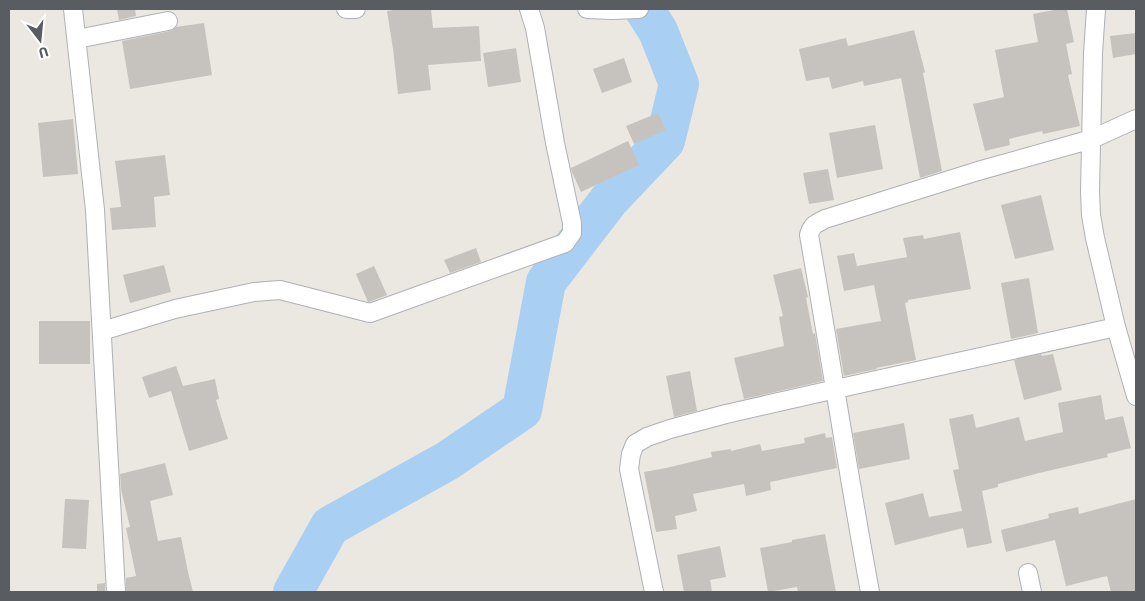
<svg xmlns="http://www.w3.org/2000/svg" width="1145" height="601" viewBox="0 0 1145 601" font-family="Signika,sans-serif">
<rect width="100%" height="100%" fill="#eae8e1"/>
<g fill="none" stroke-linecap="round" stroke-linejoin="round">
<path stroke="#a9d0f3" stroke-width="40" d="M293 592 330 526 447 461 522 410 546 282 609 200 665 141 679 84 658 31 644 9"/>
</g>
<path fill="#c6c3be" d="M117 9H135L136 16 119 20Z
M400 9H431L433 28 479 26 481 61 428 65 431 90 398 94 393 49 387 11Z
M1059 9H1067L1074 42 1066 44 1072 74 1068 75 1080 126 1043 134 1042 131 1009 139 1010 145 985 151 973 104 1004 97 995 50 1038 42 1033 14Z
M204 23 212 75 130 89 122 41 170 31 176 27Z
M914 30 925 72 923 73 942 171 920 178 901 78 864 86 863 81 832 89 829 77 806 81 799 49 846 38 848 46Z
M1136 33V54L1113 58 1110 36Z
M516 48 521 82 488 87 483 53Z
M624 58 632 82 602 93 593 69Z
M658 113 666 130 634 144 626 126Z
M73 119 78 174 43 177 38 123Z
M875 125 883 169 837 178 829 133Z
M628 141 639 165 581 192 572 172 571 168Z
M165 155 170 195 154 197 156 227 112 230 110 208 121 207 115 161Z
M828 169 834 200 809 204 803 173Z
M1041 195 1054 250 1015 259 1001 205Z
M960 232 971 289 908 300V302L905 303 916 360 876 368 877 369 844 376 836 329 881 321 874 285 844 291 837 256 854 253 857 266 907 257 903 238 923 235 924 239Z
M476 248 481 262 450 273 444 260Z
M164 265 171 292 130 303 123 275Z
M374 266 387 295 369 302H368L356 274Z
M801 268 808 297 806 298 813 334 815 333 823 381 744 399 734 358 784 346 779 317 783 316 773 275Z
M1029 278 1038 333 1011 339 1001 283Z
M39 321H90V364H39Z
M1041 354 1042 356 1053 354 1062 390 1024 400 1014 360Z
M176 366 183 386 215 379 219 399 216 400 228 439 189 451 171 391 149 398 142 377Z
M690 371 697 411 674 417 666 376Z
M1101 395 1105 420 1123 416 1131 448 1107 454 1108 457 1039 473 998 484V487L982 491 992 543 967 548 963 528 895 545 885 503 923 493 929 517 962 511 953 470 959 469 949 419 973 414 976 428 1019 417 1025 441 1063 432 1058 403Z
M904 423 910 459 859 469 853 433Z
M825 433 826 438 832 437 837 468 770 482 771 490 746 496 744 484 693 494 697 511 675 516 677 529 656 532 644 472 666 468 712 457 711 452 731 449V451L760 444 762 451 805 443 804 438Z
M165 463 173 495 150 501 158 541 181 537 188 572 193 592H126V578L136 576 126 528 130 527 121 489 120 474Z
M65 499 89 500 86 549 62 548Z
M1136 499V592H1111L1107 576 1066 586 1055 540 1006 552 1001 530 1049 518 1048 514 1078 507 1079 514Z
M825 534 836 592H798L797 587 768 592 760 548 792 542V540Z
M720 546 726 577 710 580 712 592H684L677 555Z
M105 583V592H97V584Z"/>
<g fill="none" stroke-linecap="round" stroke-linejoin="round">
<defs>
<path id="street" d="M73 9 95 210 116 592
M346 9H356
M587 9 612 10 639 9
M1096 9 1093 53 1090 191 1091 215 1095 238 1116 327 1136 396
M77 39 168 21
M102 331 175 309 254 292 280 290 370 313 565 243 572 233V223L555 143 535 28 529 9
M1028 573 1032 592
M654 592 629 469 631 454 635 444 647 437 670 429 726 414 836 389 1116 327
M870 592C848 473 830 354 809 235 812 224 816 224 825 219L978 171 1092 139 1136 119"/>
</defs>
<use href="#street" stroke="#aeb1b5" stroke-width="20"/>
<use href="#street" stroke="#fff" stroke-width="18"/>
</g>
<rect width="1145" height="601" fill="none" stroke="#595c60" stroke-width="20"/>
<g transform="translate(40 40) rotate(164)" stroke="#ffffff" stroke-width="4" paint-order="stroke">
<path d="M0-4L9 19L0 12L-9 19Z" fill="#595c60"/>
<text y="-8" font-size="14" font-weight="bold" text-anchor="middle" fill="#595c60">U</text>
</g>
</svg>
